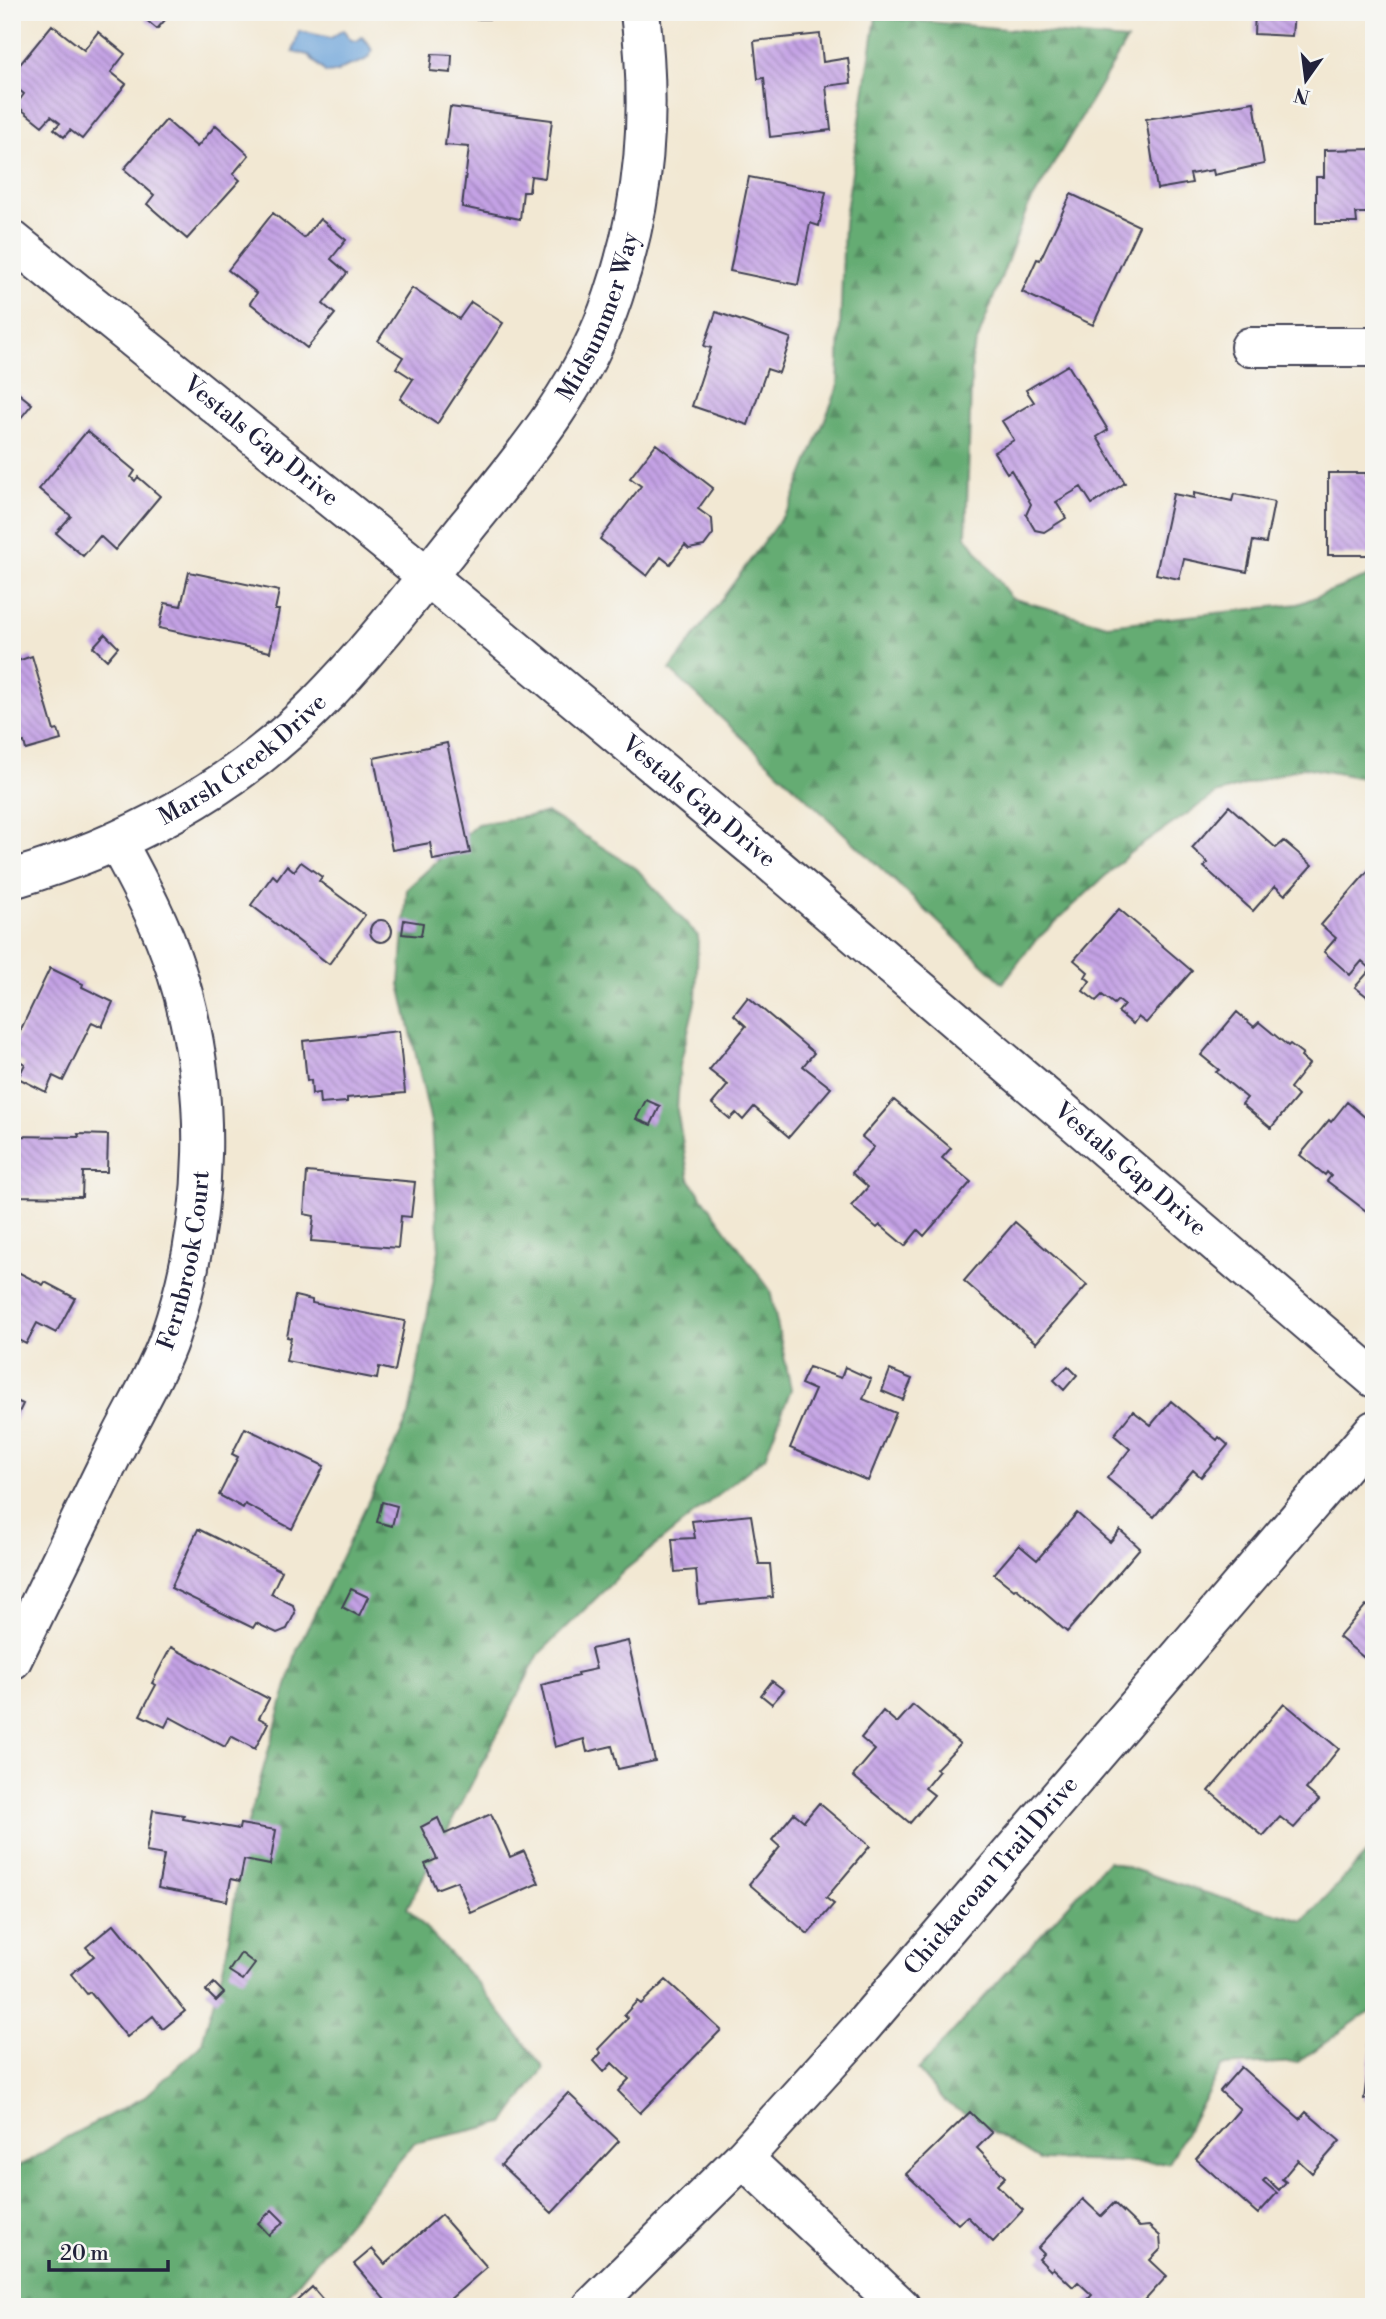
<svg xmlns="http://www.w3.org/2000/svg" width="1386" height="2319" viewBox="0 0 1386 2319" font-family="'Libre Bodoni',serif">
<defs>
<pattern id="forest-firs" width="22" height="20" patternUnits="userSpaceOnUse" patternTransform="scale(1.75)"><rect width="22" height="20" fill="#65ac73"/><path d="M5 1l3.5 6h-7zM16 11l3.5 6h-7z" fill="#538c60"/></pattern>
<pattern id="building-back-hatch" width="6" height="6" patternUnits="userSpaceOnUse" patternTransform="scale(1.75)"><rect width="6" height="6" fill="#c4a2e5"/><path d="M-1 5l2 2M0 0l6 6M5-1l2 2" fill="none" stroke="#9f84bb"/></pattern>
</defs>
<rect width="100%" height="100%" fill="#f6f6f2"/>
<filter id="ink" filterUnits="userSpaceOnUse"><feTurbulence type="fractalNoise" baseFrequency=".0143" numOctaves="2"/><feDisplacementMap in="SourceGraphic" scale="14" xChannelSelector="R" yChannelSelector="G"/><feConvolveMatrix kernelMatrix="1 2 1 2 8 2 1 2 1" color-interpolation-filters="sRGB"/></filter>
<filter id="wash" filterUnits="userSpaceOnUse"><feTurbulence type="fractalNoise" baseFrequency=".00686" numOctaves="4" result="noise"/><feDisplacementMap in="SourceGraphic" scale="28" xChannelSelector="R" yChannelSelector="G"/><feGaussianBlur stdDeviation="1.57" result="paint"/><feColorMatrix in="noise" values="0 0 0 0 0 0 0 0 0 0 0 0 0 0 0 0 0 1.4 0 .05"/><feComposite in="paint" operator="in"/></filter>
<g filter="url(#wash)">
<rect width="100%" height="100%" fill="#f2e8d3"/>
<path fill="url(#forest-firs)" stroke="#446757" stroke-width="2" d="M876 17 1127 40 1027 209 972 355 966 536 1011 598 1107 625 1298 604 1374 574V780L1303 767 1216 794 1130 853 1033 943 1003 983 670 670 790 506 838 387 844 223Z
M548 813 637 869 698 936 696 998 680 1065 677 1110 689 1179 770 1290 791 1389 765 1457 625 1570 539 1654 407 1908 477 1983 544 2068 504 2123 414 2143 278 2307H12V2169L29 2161 67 2137 145 2097 201 2045 226 1957 244 1837 297 1650 409 1416 439 1250 431 1123 400 984 407 889 477 824Z
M1374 1845V2008L1298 2062 1222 2066 1169 2163 1039 2160 945 2102 918 2070 1108 1861 1219 1897 1304 1921Z"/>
<path fill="#6ba2d9" stroke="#46628a" stroke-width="2" d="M343 30C349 35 347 41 357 41L362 37 369 44 372 51C365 68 348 61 338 72L326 73 308 55 293 52 299 31 331 38Z"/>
<g id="blocks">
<path fill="url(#building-back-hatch)" d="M151 12H156L165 20 157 29 145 19Z
M460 12H492V19H460Z
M1255 12H1294L1292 36 1254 34Z
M52 25 84 50 98 32 125 54 111 72 126 84 82 139 70 130 64 137 54 129 60 123 51 116 42 126 16 105 24 94 12 84V74Z
M820 34 823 62 848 58 851 83 826 86 831 130 770 137 764 78 758 79 754 41Z
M432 54 452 55 451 73 430 71Z
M1254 102 1264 164 1214 175 1213 170 1190 174 1192 183 1157 189 1146 119Z
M450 107 552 120 545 178 531 176 529 192H523L520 219 462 207 469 147 445 145Z
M166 120 197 147 216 125 249 155 233 174 240 180 187 239 147 204 154 195 124 169Z
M1374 149V213H1356L1357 223H1316V177H1324V150Z
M749 177 826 192 819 226 810 223 798 285 730 271Z
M1071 194 1139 226 1093 325 1022 292 1037 259 1040 260Z
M273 213 304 238 320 219 346 240 331 259 347 273 323 304 335 314 307 348 250 303 257 293 228 270Z
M412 288 459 319 471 302 503 323 437 424 400 399 413 379 396 368 403 357 378 341Z
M716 312 791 338 779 373 767 369 748 425 692 406 711 348 704 346Z
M1068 365 1108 430 1097 437 1125 483 1092 504 1081 487 1056 502 1066 518 1044 532 1035 530 1026 515 1031 504 1011 470 1007 473 994 452 1014 440 1002 421 1034 402 1026 390Z
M12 388 32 404 12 429Z
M87 431 135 471 131 477 135 481 138 477 160 496 115 550 100 536 83 556 56 533 71 516 39 489Z
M656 444 713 488 698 509 712 519 713 534 704 546 689 549 685 545 670 564 661 557 647 576 600 539 641 486 630 478Z
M1328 473H1366V480H1374V555H1328Z
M1194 493 1232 501 1234 494 1274 502 1266 543 1253 541 1247 572 1184 559 1179 579 1156 574 1173 494 1194 498Z
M189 572 279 591 275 610H279L270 652 159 628 165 603 181 606Z
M105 634 118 647 107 660 93 647Z
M32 656 54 731 58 730 61 740 26 750 24 742 15 744 16 747 12 748V663Z
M447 743 470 853 433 860 430 843 392 850 374 758Z
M1229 806 1276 848 1284 841 1312 865 1285 895 1275 886 1253 911 1204 867 1208 863 1192 848Z
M301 862 322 877 319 881 365 915 329 964 251 905 273 875 277 879 287 865 294 871Z
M1374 864V1002L1355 987 1371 969 1362 961 1350 975 1324 952 1336 938 1321 925Z
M1119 909 1192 971 1146 1023 1138 1017 1133 1024 1118 1012 1124 1005 1118 1000 1114 1004 1102 995 1096 1001 1083 991 1090 981 1085 977 1088 972 1074 960Z
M370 931a11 11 0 1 1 22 0a11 11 0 1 1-22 0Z
M404 920 423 923 421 936 402 934Z
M50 968 83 984 82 987 113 1002 102 1027 92 1022 63 1081 53 1076 46 1092 18 1078 25 1064 12 1057V1048Z
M748 997 814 1053 803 1066 831 1088 789 1137 754 1107 743 1120 736 1113 730 1119 712 1104 728 1085 709 1070 746 1026 734 1015Z
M1237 1012 1254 1027 1259 1022 1288 1046 1290 1044 1303 1054 1301 1057 1309 1064 1290 1088 1298 1096 1271 1128 1242 1104 1247 1098 1216 1072 1219 1070 1201 1055Z
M399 1031 405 1093 347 1098V1102L320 1104 319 1093 312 1094 311 1080 307 1081 303 1041Z
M646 1100 660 1106 651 1125 636 1119Z
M894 1100 951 1148 942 1158 971 1182 924 1236 918 1230 905 1246 880 1225 877 1228 851 1206 868 1187 852 1173 874 1147 862 1137Z
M1347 1102 1366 1118 1374 1109V1217L1327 1181 1331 1176 1327 1172 1325 1175 1300 1155 1329 1120 1331 1122Z
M78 1134 108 1135 107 1172H83L82 1197 12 1196V1136L79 1137Z
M307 1172 415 1182 411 1217 401 1216 398 1248 311 1241 314 1216 304 1214Z
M1015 1222 1087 1285 1036 1343 964 1281Z
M12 1269 43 1285 45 1282 75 1298 56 1333 37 1323 26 1344 12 1337Z
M295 1296 312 1300V1303L405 1321 395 1371 379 1367 377 1379 286 1361 291 1338 287 1337Z
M1068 1366 1077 1375 1064 1390 1054 1380Z
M809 1367 841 1378 845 1367 871 1379 863 1399 896 1413 868 1481 790 1448 815 1390 801 1384Z
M890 1370 912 1379 903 1400 882 1391Z
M12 1399 23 1404 12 1427Z
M1171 1401 1217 1440 1219 1437 1228 1445 1201 1477 1193 1470 1154 1517 1107 1478 1130 1449 1114 1435 1133 1411 1151 1425Z
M245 1428 324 1466 292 1529 245 1504 243 1508 219 1495 238 1457 232 1454Z
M382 1502 397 1506 392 1526 377 1522Z
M1077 1513 1110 1542 1120 1530 1140 1548 1067 1632 1016 1588 1014 1590 994 1574 1019 1545 1037 1560Z
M751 1515 759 1564H770L773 1597 699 1604 696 1570 675 1572 672 1539 695 1538 692 1521Z
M198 1529 282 1571 271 1594 293 1605 295 1613 287 1629 277 1633 256 1623 253 1628 171 1588Z
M351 1589 368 1597 359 1616 342 1607Z
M1366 1605 1374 1611V1666L1339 1637Z
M628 1641 655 1761 618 1769 612 1746 587 1752 584 1739 555 1747 541 1685 578 1676 577 1673 596 1669 591 1649Z
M171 1647 269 1699 259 1718 268 1723 255 1749 231 1736 225 1747 170 1717 165 1727 140 1715 156 1685 152 1683Z
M772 1681 784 1690 772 1704 761 1695Z
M1284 1703 1339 1749 1306 1789 1319 1800 1294 1828 1280 1817 1263 1836 1209 1791Z
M913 1705 960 1744 936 1769 939 1771 925 1788 934 1795 910 1823 853 1776 875 1750 861 1738 883 1711 897 1723Z
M819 1803 870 1846 826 1898 834 1904 808 1934 749 1884 780 1847 772 1840 794 1813 804 1821Z
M153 1810 184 1815 183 1819 239 1829 240 1824 276 1830 270 1865 244 1860 240 1881 231 1879 227 1901 158 1888 164 1855 146 1852Z
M491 1814 510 1857 524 1851 539 1883 471 1913 457 1881 436 1889 425 1864 437 1859 421 1827 438 1818 445 1834Z
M114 1924 185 2011 163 2029 153 2016 127 2037 90 1992 87 1994 71 1974 94 1956 86 1947Z
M241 1953 255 1964 243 1980 229 1971Z
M666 1980 721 2030 640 2113 618 2091 629 2079 612 2063 604 2072 594 2061 601 2053 598 2049 628 2018 624 2015 637 2001 641 2004Z
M214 1983 224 1993 216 2001 206 1991Z
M1372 2040H1374V2101L1364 2099Z
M1241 2067 1300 2119 1306 2112 1340 2141 1312 2173 1298 2160 1282 2179 1286 2182 1279 2190 1266 2178 1263 2181 1277 2193 1258 2214 1196 2159 1240 2109 1220 2091Z
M568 2093 619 2141 552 2213 501 2165Z
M970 2112 992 2133 977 2148 1005 2177 997 2185 1023 2210 993 2242 967 2216 958 2224 906 2174Z
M1083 2199 1101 2216 1114 2203 1139 2227 1149 2226 1160 2236 1161 2249 1150 2260 1167 2276 1139 2307H1081L1092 2295 1078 2282 1073 2287 1053 2268 1051 2271 1039 2259 1044 2254 1038 2248Z
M272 2210 284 2222 269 2235 258 2223Z
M441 2215 487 2267 441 2307H391L354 2264 372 2249 385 2264Z
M312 2287 329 2307H290Z"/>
</g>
</g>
<g filter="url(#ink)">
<use href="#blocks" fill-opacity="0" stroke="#414052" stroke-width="2"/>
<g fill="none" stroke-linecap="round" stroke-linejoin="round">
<defs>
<g id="minor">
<path id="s1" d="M12 240 427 576 766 858 1374 1378"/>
<path d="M1250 347H1374"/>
<path id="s2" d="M12 879C125 846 232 790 315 706 371 650 419 586 468 525 526 454 584 385 613 297 646 200 652 113 640 12"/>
<path id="s3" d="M12 1660C48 1587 83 1514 119 1441 135 1409 159 1369 170 1336 210 1218 214 1086 175 967 161 923 139 883 117 842"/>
<path d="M743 2158 901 2307"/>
<path id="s4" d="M592 2307 743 2158 861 2028 1374 1430"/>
</g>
</defs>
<use href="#minor" stroke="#414052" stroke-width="42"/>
<use href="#minor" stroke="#fff" stroke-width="38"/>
</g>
</g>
<g text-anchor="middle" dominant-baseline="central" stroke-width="5" stroke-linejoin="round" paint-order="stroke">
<g font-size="24" fill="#22223b" stroke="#f6f6f2">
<text stroke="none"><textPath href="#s2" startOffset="838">Midsummer Way</textPath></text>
<text stroke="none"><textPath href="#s1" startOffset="320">Vestals Gap Drive</textPath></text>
<text stroke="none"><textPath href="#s2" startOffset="262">Marsh Creek Drive</textPath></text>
<text stroke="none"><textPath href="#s1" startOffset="887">Vestals Gap Drive</textPath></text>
<text stroke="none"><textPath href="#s1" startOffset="1454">Vestals Gap Drive</textPath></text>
<text stroke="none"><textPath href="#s3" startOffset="438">Fernbrook Court</textPath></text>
<text stroke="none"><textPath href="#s4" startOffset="588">Chickacoan Trail Drive</textPath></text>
</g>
</g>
<rect width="1386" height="2319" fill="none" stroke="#f6f6f2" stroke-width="42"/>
<g transform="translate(1306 80) rotate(194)" stroke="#f6f6f2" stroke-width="5" paint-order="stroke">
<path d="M0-5L12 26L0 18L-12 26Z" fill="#22223b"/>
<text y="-10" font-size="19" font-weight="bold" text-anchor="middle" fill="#22223b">N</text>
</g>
<path d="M49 2260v10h119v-10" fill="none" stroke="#22223b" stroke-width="3.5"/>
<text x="60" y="2260" font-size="21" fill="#22223b" stroke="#f6f6f2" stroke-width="5" paint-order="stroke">20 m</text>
</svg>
